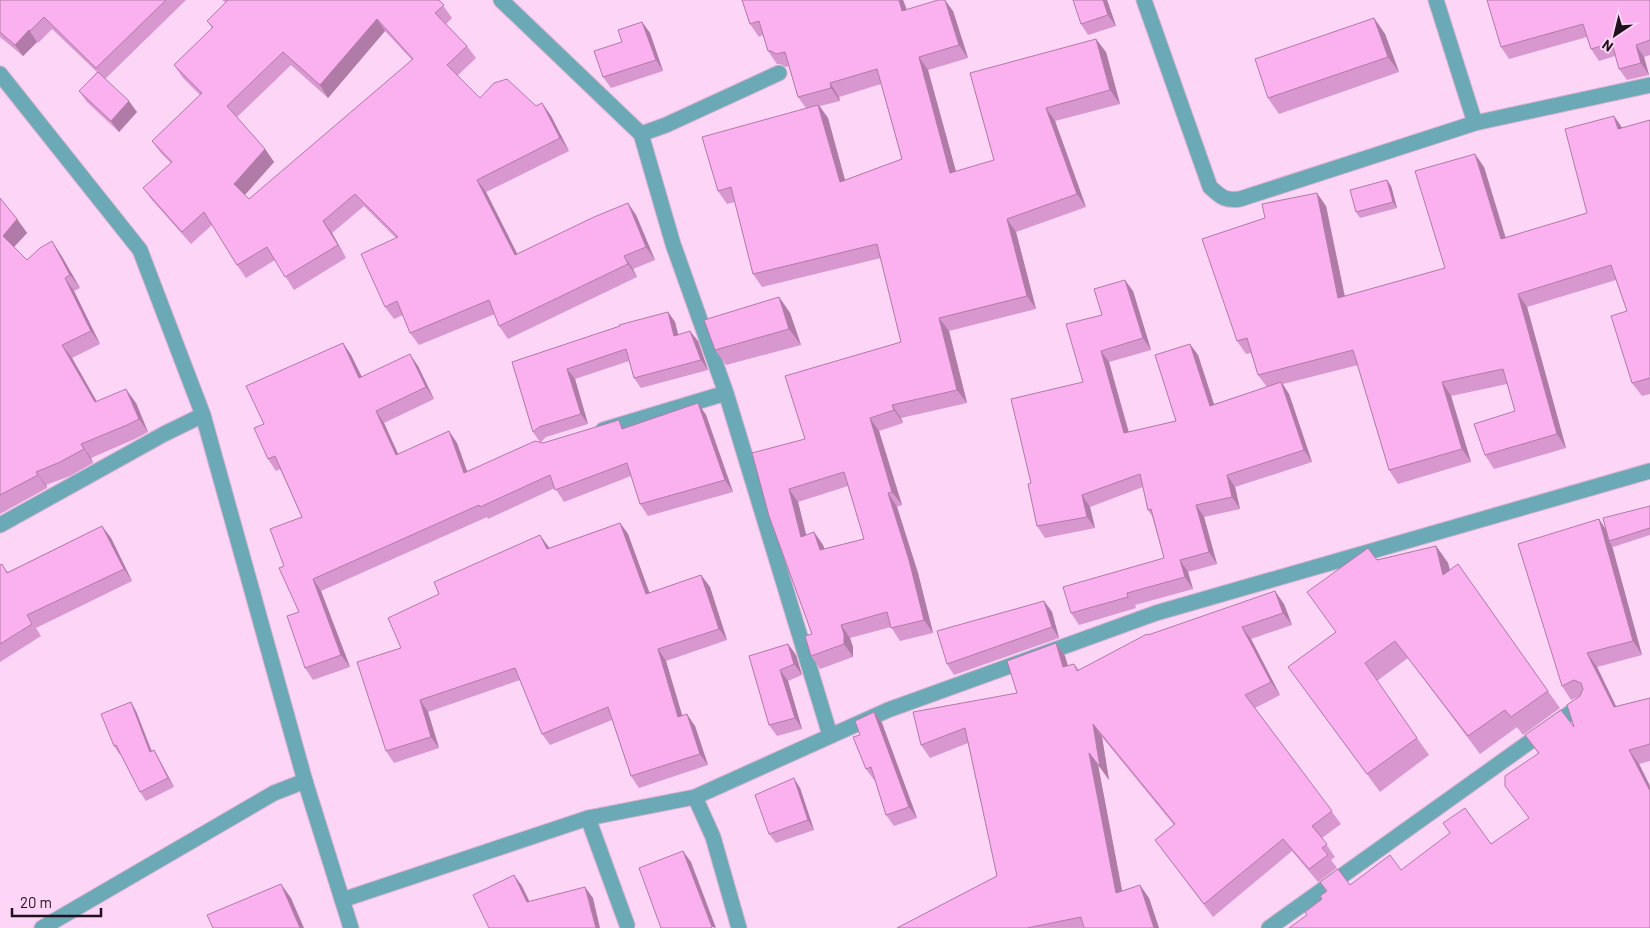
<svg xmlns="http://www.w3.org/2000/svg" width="1650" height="928" viewBox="0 0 1650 928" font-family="Barlow,sans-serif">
<rect width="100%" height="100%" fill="#fdd5f6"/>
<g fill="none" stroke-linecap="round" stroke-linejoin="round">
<defs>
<path id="service" d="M641 134 666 125 779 73
M588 818 627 925
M42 928 274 793 305 781"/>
<path id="minor" d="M501 0 641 134 673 244 726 393 830 735
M1144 0 1210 187C1221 197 1225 201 1240 199L1475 123 1650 85
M1436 0 1475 123
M0 74 140 250 203 415 305 781 351 928
M603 430 726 393
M0 525 164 434 203 415
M695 797 713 837 739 928
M342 900 588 818 695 797 888 710 1156 613 1650 471
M1269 928 1584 703"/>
</defs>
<use href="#service" stroke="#d5b2cf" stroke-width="17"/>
<use href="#minor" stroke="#d5b2cf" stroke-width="17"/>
<use href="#service" stroke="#6ca9b6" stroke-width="15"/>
<use href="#minor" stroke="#6ca9b6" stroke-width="15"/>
</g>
<path fill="#d897ce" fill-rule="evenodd" d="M0 0H186L105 79 137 112 119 132 87 102 79 91 97 72 52 29 38 43 37 42 23 56 0 37Z
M222 0H439L452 18 446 24 467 46 476 58 457 76 480 98 536 106 542 103 551 116 569 151 486 192 517 254 636 215 655 260 633 269 637 277 508 339 499 326 495 314 419 345 410 333 403 315 394 319 385 307 396 238 364 206 332 233 346 258 294 290 275 260 246 278 237 265 212 225 191 244 152 200 143 188 171 163 161 153 152 141 200 95 183 78 174 65 212 28 207 21 226 3ZM385 31 412 60 249 199 245 195 274 162 265 149 237 117 291 65 328 98Z
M742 0H903L907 10 953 11 968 58 928 70 956 172 994 160 970 73 1106 52 1120 104 1055 121 1086 207 1016 232 1036 309 949 331 967 403 901 418 903 423 879 431 902 505 897 507 918 573 933 633 900 641 891 627 850 638 853 647V657L820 669 811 656 812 634 769 516 805 439 901 342 881 258 762 287 753 274 735 202 727 204 718 191 806 108 798 97 789 66 786 67 780 64H777L768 51 763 35 759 37 750 24ZM881 84 902 159 845 180 828 118 820 106 840 101 839 97ZM848 486 864 539 824 549 823 545 814 532 806 535 798 502Z
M1107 0 1116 26 1088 35 1081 24Z
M1650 0V55L1644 57 1649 75 1627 80 1619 69 1615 56 1599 61 1591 49 1587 37 1509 59 1501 47Z
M1374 18 1385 34 1399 72 1279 114 1268 98Z
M642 22 650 33 663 71 611 88 603 77 622 42Z
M1614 116 1622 128 1650 120V394L1642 396 1632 383 1627 311 1616 280 1527 307 1566 448 1494 469 1485 455 1515 411 1507 384 1451 396 1471 462 1398 484 1389 470 1358 365 1283 384 1289 394 1312 462 1235 487 1240 509 1204 517 1217 564 1188 572 1193 589 1135 605 1136 608 1079 625 1071 613 1164 558 1152 516 1148 510 1143 487 1090 507 1095 528 1045 538 1037 526 1031 483 1083 382 1102 315 1133 291 1151 350 1109 362 1129 432 1176 421 1198 355 1214 404 1267 387 1258 375 1251 353 1246 354 1237 341 1326 206 1345 297 1445 268 1484 167 1506 238 1587 213Z
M1387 180 1391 186 1397 208 1360 218 1356 212Z
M0 198 17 219 27 233 14 247 27 260 61 255 80 288 74 291 100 344 72 358 97 402 136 403 148 432 137 438 91 458 93 463 70 476 46 485 47 488 0 514Z
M779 297 790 313 801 345 726 365 715 350Z
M668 312 675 322 678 334 698 341 708 370 641 388 634 378 629 361 575 379 588 424 546 437 541 442 543 443 624 428 698 403 706 415 733 492 648 516 640 504 631 476 564 502 555 488 488 519 487 517 321 591 350 667 313 680 305 668 299 612 284 566 302 517 280 469 276 471 268 459 264 424 343 343 351 355 362 377 418 366 434 399 384 423 398 454 457 443 467 471 540 442 533 432 512 362Z
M1650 506V535L1613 547 1612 546 1642 655 1597 667 1616 706 1650 698V761L1639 764 1650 786V928L1307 915 1322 899 1326 891 1320 882 1350 885 1491 844 1529 818 1505 786 1538 753 1525 735 1574 727 1580 696 1571 700 1562 686 1599 519 1606 530Z
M620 523 628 534 649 593 701 575 710 587 727 640 666 661 682 716 695 726 708 765 639 788 631 776 612 720 550 745 542 734 520 680 428 712 439 748 394 763 386 751 401 648 548 546 549 548Z
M102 526 111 538 132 581 36 628 41 636 0 662V565L8 572Z
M1436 546 1448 563 1450 570 1458 564 1560 708 1523 735 1517 727 1480 754 1408 658 1377 681 1429 755 1380 792 1288 667 1336 632 1377 560Z
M1044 601 1052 612 1059 638 954 675 947 664Z
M1284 604 1292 625 1251 639 1280 695 1255 708 1341 824 1322 838 1335 857 1331 860 1337 868 1318 882 1292 851 1213 917 1155 840 1174 825 1102 737 1109 780 1098 765 1122 891 1149 898 1159 928H897L997 876 968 743 930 758 921 745 1017 693 1056 643 1065 656 1068 666 1074 664 1079 670 1148 635Z
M788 644 796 655 802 675 788 681 802 729 777 736 769 725 749 656Z
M136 711 152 751 154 750 159 759 174 787 146 801 140 792 121 754 120 755 114 746Z
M874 712 882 723 917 818 894 826 886 815 875 780H874L866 769 860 735Z
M800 788 814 830 776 843 769 834Z"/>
<path fill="#b07ba7" d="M899 0H903L912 24 902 11Z
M945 0 953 11 968 58 959 45Z
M1103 0H1107L1116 26 1108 15Z
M1374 18 1385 34 1399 72 1388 57Z
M377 19 385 31 328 98 320 85Z
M642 22 650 33 663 71 656 60Z
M29 30 37 42 23 56 15 45Z
M1096 39 1106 52 1120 104 1110 90Z
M1636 45 1644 57 1649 75 1641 63Z
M919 57 928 70 960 186 950 173Z
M830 83 839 97 840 101 831 88Z
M129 101 137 112 119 132 111 121Z
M542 103 551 116 569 151 560 138Z
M818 105 828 118 849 195 840 182Z
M1046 108 1055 121 1086 207 1077 194Z
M1614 116 1623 129H1618Z
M265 149 274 162 243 197 234 184Z
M1475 154 1484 167 1510 253 1501 239Z
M477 180 486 192 524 267 515 255Z
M1387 180 1391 186 1397 208 1393 202Z
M1317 193 1326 206 1348 312 1338 298Z
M628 203 636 215 655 260 646 247Z
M17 219 27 233 12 249 3 236Z
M1007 219 1016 232 1036 309 1027 296Z
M323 221 332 233 346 258 338 245Z
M52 241 61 255 80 288 70 275Z
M624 256 633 269 637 277 628 264Z
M65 278 74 291 100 344 91 331Z
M1125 280 1133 291 1151 350 1143 338Z
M1518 294 1527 307 1566 448 1557 434Z
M779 297 790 313 801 345 789 329Z
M668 312 675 322 681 346 674 336Z
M939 318 949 331 967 403 957 390Z
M690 331 698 341 708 370 701 360Z
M343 343 351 355 368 390 359 378Z
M1190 344 1198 355 1218 417 1210 406Z
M62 345 72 358 105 416 95 402Z
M1101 351 1109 362 1132 445 1124 433Z
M410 354 418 366 434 399 426 387Z
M567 369 575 379 588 424 581 414Z
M1281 382 1289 394 1312 462 1304 450Z
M1442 382 1451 396 1471 462 1462 449Z
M126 389 136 403 148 432 139 419Z
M698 403 706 415 733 492 725 480Z
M892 405 901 418 903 423 894 410Z
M376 411 384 423 404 467 396 455Z
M870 418 879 431 902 505 892 492Z
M449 431 457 443 472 485 464 473Z
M81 444 91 458 93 463 84 449Z
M36 472 46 485 47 488 38 475Z
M1227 475 1235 487 1240 509 1232 497Z
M789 489 798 502 810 550 801 537Z
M888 493 897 507 918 573 933 633 924 620Z
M1082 495 1090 507 1095 528 1087 517Z
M1196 505 1204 517 1217 564 1209 552Z
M1599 519 1608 533 1609 541 1612 546 1642 655 1633 641Z
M620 523 628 534 654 605 646 594Z
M102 526 111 538 132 581 124 569Z
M814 532 823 545 830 563 820 550Z
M540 535 548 546 555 560 547 549Z
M1436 546 1448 563 1455 592 1443 575Z
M1180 560 1188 572 1193 589 1185 577Z
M701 575 710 587 727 640 719 629Z
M313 579 321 591 350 667 341 655Z
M1275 591 1284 604 1292 625 1283 613Z
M1044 601 1052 612 1059 638 1052 627Z
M841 625 850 638 853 647V657L844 644Z
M1242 627 1251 639 1280 695 1271 682Z
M1056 643 1065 656 1072 680 1063 667Z
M788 644 796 655 802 675 794 664Z
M658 649 666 661 686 728 678 717Z
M1587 653 1597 667 1623 721 1614 707Z
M780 670 788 681 802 729 795 718Z
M420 700 428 712 439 748 431 737Z
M131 702 136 711 155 761 150 752Z
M874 712 882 723 917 818 909 807Z
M687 714 695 726 708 765 700 754Z
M1093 724 1102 737 1109 780 1100 767Z
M154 750 159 759 174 787 168 778Z
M1629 750 1639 764 1650 786V791Z
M1089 753 1098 765 1125 906 1116 893Z
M794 778 800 788 814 830 808 820Z
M683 851 691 862 716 928 712 927Z
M514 875 522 886 535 913 527 902Z
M281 884 291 898 304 928H300Z
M1140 885 1149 898 1159 928H1154Z
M585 887 593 898 600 928H596Z"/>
<path fill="#fbb0ef" stroke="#b07ba7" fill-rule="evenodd" d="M0 0H166L96 68 44 17 30 31 29 30 15 45 0 32Z
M228 0H439L444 5 435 13 467 46 447 65 480 98 494 83 507 79 536 106 542 103 560 138 477 180 515 255 594 217 628 203 646 247 624 256 628 264 499 326 489 300 410 333 397 301 385 307 361 254 398 237 355 194 323 221 338 245 285 277 267 247 237 265 204 212 182 232 143 188 172 162 152 141 202 93 174 65 213 27 207 21ZM377 19 413 59 249 199 234 184 265 149 227 106 283 52 320 85Z
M742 0H899L902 11 938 0H945L959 45 919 57 950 173 994 160 970 73 1096 39 1110 90 1046 108 1077 194 1007 219 1027 296 939 318 957 390 892 405 894 410 870 418 892 492 888 493 909 560 924 620 891 628 887 612 841 625 844 634V644L811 656 805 636 812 634 769 516 752 453 805 439 785 376 901 342 877 244 753 274 731 187 718 191 702 137 818 105 840 182 902 159 877 69 830 83 831 88 798 97 785 52 776 54 771 51H768L759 21 750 24ZM844 472 864 539 820 550 814 532 801 537 789 489Z
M1073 0H1103L1108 15 1081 24Z
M1487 0H1650V40L1636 45 1641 63 1619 69 1612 43 1591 49 1583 24 1501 47Z
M1374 18 1388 57 1268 98 1255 59Z
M642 22 656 60 603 77 594 51 622 42 618 30Z
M98 72 129 101 111 121 79 91Z
M1614 116 1618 129 1650 120V378L1632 383 1611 316 1627 311 1611 265 1518 294 1557 434 1485 455 1474 424 1515 411 1503 369 1442 382 1462 449 1389 470 1353 350 1258 375 1247 338 1237 341 1202 239 1265 218 1262 204 1317 193 1338 298 1445 268 1415 171 1475 154 1501 239 1587 213 1565 129Z
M1387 180 1393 202 1356 212 1350 190Z
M0 198 17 219 3 236 27 260 40 248 52 241 70 275 65 278 91 331 62 345 95 402 126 389 139 419 127 425 81 444 84 449 60 462 36 472 38 475 0 495Z
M1125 280 1143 338 1101 351 1124 433 1176 421 1155 355 1190 344 1210 406 1281 382 1304 450 1227 475 1232 497 1196 505 1209 552 1180 560 1185 577 1127 593 1128 597 1071 613 1063 587 1164 558 1151 509 1148 510 1140 474 1082 495 1087 517 1037 526 1028 484 1031 483 1011 399 1083 382 1066 324 1102 315 1094 289Z
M779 297 789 329 715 350 704 320Z
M668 312 674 336 690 331 701 360 634 378 626 349 567 369 581 414 539 427 533 432 512 362 620 326 619 325Z
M343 343 359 378 410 354 426 387 376 411 396 455 449 431 464 473 535 441 543 443 619 420 622 429 698 403 725 480 640 504 627 463 555 490 550 475 480 507 479 505 313 579 341 655 305 668 287 616 299 612 279 568 284 566 270 529 302 517 275 456 268 459 254 428 264 424 246 386Z
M1650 506V528L1609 541 1603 518Z
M1599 519 1633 641 1587 653 1614 707 1650 698V744L1629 750 1650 791V928H1289L1307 915 1305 912 1322 899 1320 896 1327 891 1320 882 1338 869 1350 885 1390 855 1401 870 1450 833 1443 823 1465 808 1491 844 1529 818 1505 786V776L1539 753 1525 735 1561 710 1574 727 1567 705 1580 696 1583 689 1581 683 1574 680 1562 686 1518 544Z
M620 523 646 594 701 575 719 629 658 649 678 717 687 714 700 754 631 776 608 707 542 734 515 668 420 700 431 737 386 751 357 662 401 648 388 618 439 594 434 582 540 535 547 549Z
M102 526 124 569 27 615 32 624 0 644V565L2 564 7 573Z
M1436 546 1443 575 1458 564 1548 691 1511 717 1505 710 1468 736 1395 641 1365 663 1417 738 1367 774 1288 667 1336 632 1307 592 1368 548 1377 560Z
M1275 591 1283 613 1242 627 1271 682 1245 695 1332 811 1312 826 1327 844 1322 848 1328 855 1309 869 1283 839 1204 904 1155 840 1175 824 1093 724 1100 767 1089 753 1116 893 1140 885 1154 928H1084L1081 917 1027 928H897L997 876 965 728 921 745 913 712 1017 693 1007 661 1056 643 1063 667 1074 664 1077 671 1147 634 1148 635Z
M1044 601 1052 627 947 664 937 631Z
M788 644 794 664 780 670 795 718 769 725 749 656Z
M131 702 150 752 154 750 168 778 140 792 116 745 114 746 101 714Z
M874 712 909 807 886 815 871 767 866 769 853 737 860 735 855 721Z
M794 778 808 820 769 834 755 795Z
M683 851 712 927 710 928H661L639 868Z
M514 875 527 902 585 887 596 928H489L473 895Z
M281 884 300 928H213L207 915Z"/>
<g transform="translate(1615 35) rotate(215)" stroke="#fdd5f6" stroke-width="4" paint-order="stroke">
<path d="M0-4L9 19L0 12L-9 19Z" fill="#1f111d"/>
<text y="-8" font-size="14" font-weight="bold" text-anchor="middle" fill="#1f111d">N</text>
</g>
<path d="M12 908v8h89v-8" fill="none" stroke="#1f111d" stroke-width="2.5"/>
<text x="20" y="908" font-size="15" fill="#1f111d" stroke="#fdd5f6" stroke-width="4" paint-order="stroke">20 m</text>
</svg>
